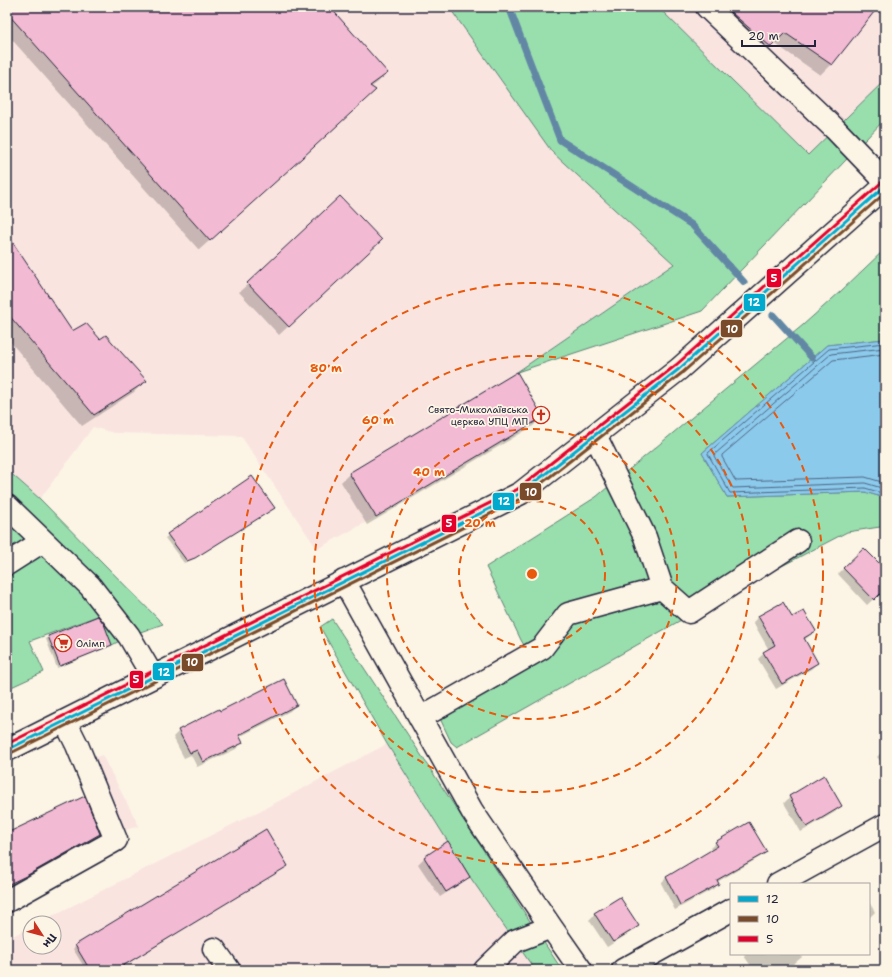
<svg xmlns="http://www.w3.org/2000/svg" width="892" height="977" viewBox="0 0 892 977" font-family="'Shantell Sans',sans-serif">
<rect width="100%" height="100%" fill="#fcf5e5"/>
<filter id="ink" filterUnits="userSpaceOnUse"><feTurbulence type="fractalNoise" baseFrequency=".025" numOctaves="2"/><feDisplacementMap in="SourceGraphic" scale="8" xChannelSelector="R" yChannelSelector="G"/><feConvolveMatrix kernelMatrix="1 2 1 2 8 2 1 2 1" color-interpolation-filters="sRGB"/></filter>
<g filter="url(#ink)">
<path fill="#f9e4e0" d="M7 7H885V80L808 155 734 223 517 372 543 417 376 517 317 549 241 436 114 433 93 427 40 499 7 470Z
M387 744 470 877 535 970H7V939L30 927V947H54V923H38L277 802Z
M102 755 139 826 125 830 86 761Z"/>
<path fill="#99dfad" stroke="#5e8074" d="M449 7H658L808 155 885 80V119L702 311 517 372 674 264 552 152Z
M885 249V339L827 345 702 453 727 497 865 492 885 498V531L880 527 847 532 711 603 457 747 451 742 437 712 532 659 521 640 486 567 596 497 803 325 841 291Z
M7 470 40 499 163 624 129 636 112 645 100 615 30 641 44 672 7 689Z
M332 619 562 970H535L470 877 387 744 320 627Z"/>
<path fill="#8ccaec" stroke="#6287a5" d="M885 339V498L865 492 727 497 702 453 827 345Z"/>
<path fill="#0003" d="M7 7H328L387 73 377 83 370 88 291 168 199 250 7 34Z
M703 7H864L831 64 820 75 774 43 759 57Z
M7 236 72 332 100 341 145 381 134 392 82 426 7 338Z
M371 249 279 335 239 292 248 284Z
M542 417 533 426 367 525 341 482 350 473Z
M251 477 274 508 271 510 191 560 184 563 165 538Z
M864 549 885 570V588L867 605 838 574Z
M759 616 814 631 808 637 804 640 817 663 811 669 776 689 758 659 764 653 769 650 753 622Z
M49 637 111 644 108 647 57 668 46 639Z
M296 705 290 711 239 737 241 743 236 749 197 767 191 755 184 758 173 737 179 731Z
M885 749V766L877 757Z
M824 777 841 806 835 812 801 832 784 803 790 797Z
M266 830 284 868 117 970H86L73 949 76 946Z
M7 834H99L93 840 19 882 7 887Z
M448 843 469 877 463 882 440 897 418 864 424 858Z
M716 843 765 852 760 857 717 882 718 884 713 889 675 910 661 883 666 878 712 851 710 848Z
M869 902 875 912 869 918Z
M595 914 637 926 631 932 607 947 589 920Z
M746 954H800L802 957 796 962 785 970H754L744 956Z"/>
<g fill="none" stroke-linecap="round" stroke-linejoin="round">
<path stroke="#4c6582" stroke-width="1" d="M885 343 829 349 708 453V454L730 493 865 488 885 494
M885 348 831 354 715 454 714 456 732 487 733 488 865 483 885 489
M885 354 833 360 722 455V457L735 480 737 481 865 477 885 483"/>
<path stroke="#6287a5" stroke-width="7" d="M509 7 560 140 692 225 744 282
M773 315 812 358"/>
</g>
<path fill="#f3bbd3" stroke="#22223b" d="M7 7H330L388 73 370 86 376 90 302 158 210 241 7 13Z
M725 7H878L832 65 785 33 771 47Z
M340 196 382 240 289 327 247 283Z
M7 234 72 331 86 323 100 339 106 335 112 342 147 381 94 415 7 313Z
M517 372 543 417 376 517 349 473Z
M252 476 275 508 195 558 187 561 167 534Z
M864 548 885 569V589L874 600 843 568Z
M783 602 792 617 804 611 816 631 804 638 818 663 782 684 763 652 775 645 758 616Z
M98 616 104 624 112 645 60 666 48 636Z
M284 679 297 705 239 735 243 743 203 762 197 750 190 753 178 730 219 709 220 711Z
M824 775 842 806 807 827 789 796Z
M85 796 100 834 26 876 7 885V833Z
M749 822 767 852 717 880 719 884 680 905 666 877 718 846 715 842Z
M266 829 288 866 116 970H90L75 945Z
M448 841 470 877 446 892 424 857Z
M620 897 639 926 613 942 594 913Z"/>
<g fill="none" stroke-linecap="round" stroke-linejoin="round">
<defs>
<path id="minor" d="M707 7 835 129 885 181
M595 435 645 537 662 588
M7 506 90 586 129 636 153 677
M7 564 43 541
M344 581 472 811 551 927 581 970
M420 718 542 648 568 614 662 588 689 612 798 541
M7 750 521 493 679 369 885 186
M778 884 885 825
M7 901 116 840 77 745 65 721
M214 949 229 970
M485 970 515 941 551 927
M623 970 731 910"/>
</defs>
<use href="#minor" stroke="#22223b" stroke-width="25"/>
<use href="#minor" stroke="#fcf5e5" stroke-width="22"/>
<defs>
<path id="bus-1" d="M7 750 521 493 679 369 885 186"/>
<path id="bus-2" d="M9 754 524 497 682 373 885 193"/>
<path id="bus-3" d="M7 744 518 489 676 365 882 182"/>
</defs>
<use href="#bus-1" stroke="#fcf5e5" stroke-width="6"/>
<use href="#bus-2" stroke="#fcf5e5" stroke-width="6"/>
<use href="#bus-3" stroke="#fcf5e5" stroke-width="6"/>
<use href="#bus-1" stroke="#00a9ce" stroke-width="3"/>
<use href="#bus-2" stroke="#7a4b2a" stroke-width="3"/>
<use href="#bus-3" stroke="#e4002b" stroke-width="3"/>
</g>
</g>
<g fill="none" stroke="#e8590c" stroke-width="2" stroke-dasharray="7 5">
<circle cx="532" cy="574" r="73"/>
<circle cx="532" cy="574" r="145"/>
<circle cx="532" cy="574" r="218"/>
<circle cx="532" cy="574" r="291"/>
</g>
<defs>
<symbol id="church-ring" viewBox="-11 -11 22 22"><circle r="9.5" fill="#fcf5e5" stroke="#c8321e" stroke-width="1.5"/><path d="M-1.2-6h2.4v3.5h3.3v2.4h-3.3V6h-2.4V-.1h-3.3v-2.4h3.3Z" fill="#c8321e"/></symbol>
<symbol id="supermarket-ring" viewBox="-11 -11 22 22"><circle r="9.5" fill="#fcf5e5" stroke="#c8321e" stroke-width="1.5"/><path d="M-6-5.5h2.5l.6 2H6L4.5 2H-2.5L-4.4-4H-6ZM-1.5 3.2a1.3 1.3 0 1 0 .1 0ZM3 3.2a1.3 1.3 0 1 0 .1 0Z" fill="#c8321e"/></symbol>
</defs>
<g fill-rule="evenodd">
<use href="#church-ring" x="531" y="405" width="20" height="20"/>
<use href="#supermarket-ring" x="53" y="633" width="20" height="20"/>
</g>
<g text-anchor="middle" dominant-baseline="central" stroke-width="3.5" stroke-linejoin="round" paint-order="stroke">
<g font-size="10" fill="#22223b" stroke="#fcf5e5" text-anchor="end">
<text x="528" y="409">Свято-Миколаївська<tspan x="528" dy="12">церква УПЦ МП</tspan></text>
<text x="76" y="643" text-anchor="start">Олімп</text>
</g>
</g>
<circle cx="532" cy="574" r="6" fill="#e8590c" stroke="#fcf5e5" stroke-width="2"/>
<g font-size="12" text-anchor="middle" font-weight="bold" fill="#e8590c" stroke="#fcf5e5" stroke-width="3.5" stroke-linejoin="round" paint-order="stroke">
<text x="326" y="372">80 m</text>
<text x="378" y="424">60 m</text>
<text x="429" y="476">40 m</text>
<text x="480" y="527">20 m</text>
</g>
<g stroke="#fcf5e5" stroke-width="1.5">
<rect x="766" y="268" width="16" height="20" rx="4" fill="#e4002b"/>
<rect x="743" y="293" width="23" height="19" rx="4" fill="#00a9ce"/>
<rect x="720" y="319" width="23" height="19" rx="4" fill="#7a4b2a"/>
<rect x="519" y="482" width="23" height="19" rx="4" fill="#7a4b2a"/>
<rect x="492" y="492" width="23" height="19" rx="4" fill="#00a9ce"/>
<rect x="441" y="514" width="16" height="19" rx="4" fill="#e4002b"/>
<rect x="181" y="653" width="23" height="19" rx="4" fill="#7a4b2a"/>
<rect x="152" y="662" width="23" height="19" rx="4" fill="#00a9ce"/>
<rect x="129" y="670" width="15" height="19" rx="4" fill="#e4002b"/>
</g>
<g font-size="11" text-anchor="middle" font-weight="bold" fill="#fff">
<text x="774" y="282">5</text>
<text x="754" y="306">12</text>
<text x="732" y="333">10</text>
<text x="531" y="496">10</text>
<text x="504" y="505">12</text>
<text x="449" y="527">5</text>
<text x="192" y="666">10</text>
<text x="164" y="676">12</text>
<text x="136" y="683">5</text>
</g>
<rect width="892" height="977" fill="none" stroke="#fcf5e5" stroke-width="24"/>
<rect x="12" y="12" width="868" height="953" fill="none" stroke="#22223b" stroke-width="1.5" filter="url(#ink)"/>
<rect x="730" y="883" width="140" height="72" fill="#fcf5e5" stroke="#a5a1a1"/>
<rect x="738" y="896" width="20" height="6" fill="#00a9ce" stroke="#a5a1a1"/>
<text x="766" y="903" font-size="12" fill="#22223b">12</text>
<rect x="738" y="916" width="20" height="6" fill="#7a4b2a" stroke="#a5a1a1"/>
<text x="766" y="923" font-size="12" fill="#22223b">10</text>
<rect x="738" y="936" width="20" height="6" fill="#e4002b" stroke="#a5a1a1"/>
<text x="766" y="943" font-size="12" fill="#22223b">5</text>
<g transform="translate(42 935) rotate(126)"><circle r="19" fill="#fcf5e5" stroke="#a5a1a1"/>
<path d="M0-3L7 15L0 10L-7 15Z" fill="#c8321e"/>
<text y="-6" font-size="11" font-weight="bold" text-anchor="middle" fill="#22223b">Пн</text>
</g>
<path d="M742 40v6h73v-6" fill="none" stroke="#22223b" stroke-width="2"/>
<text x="748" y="40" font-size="12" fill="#22223b" stroke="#fcf5e5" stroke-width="3" paint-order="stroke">20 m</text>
</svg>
